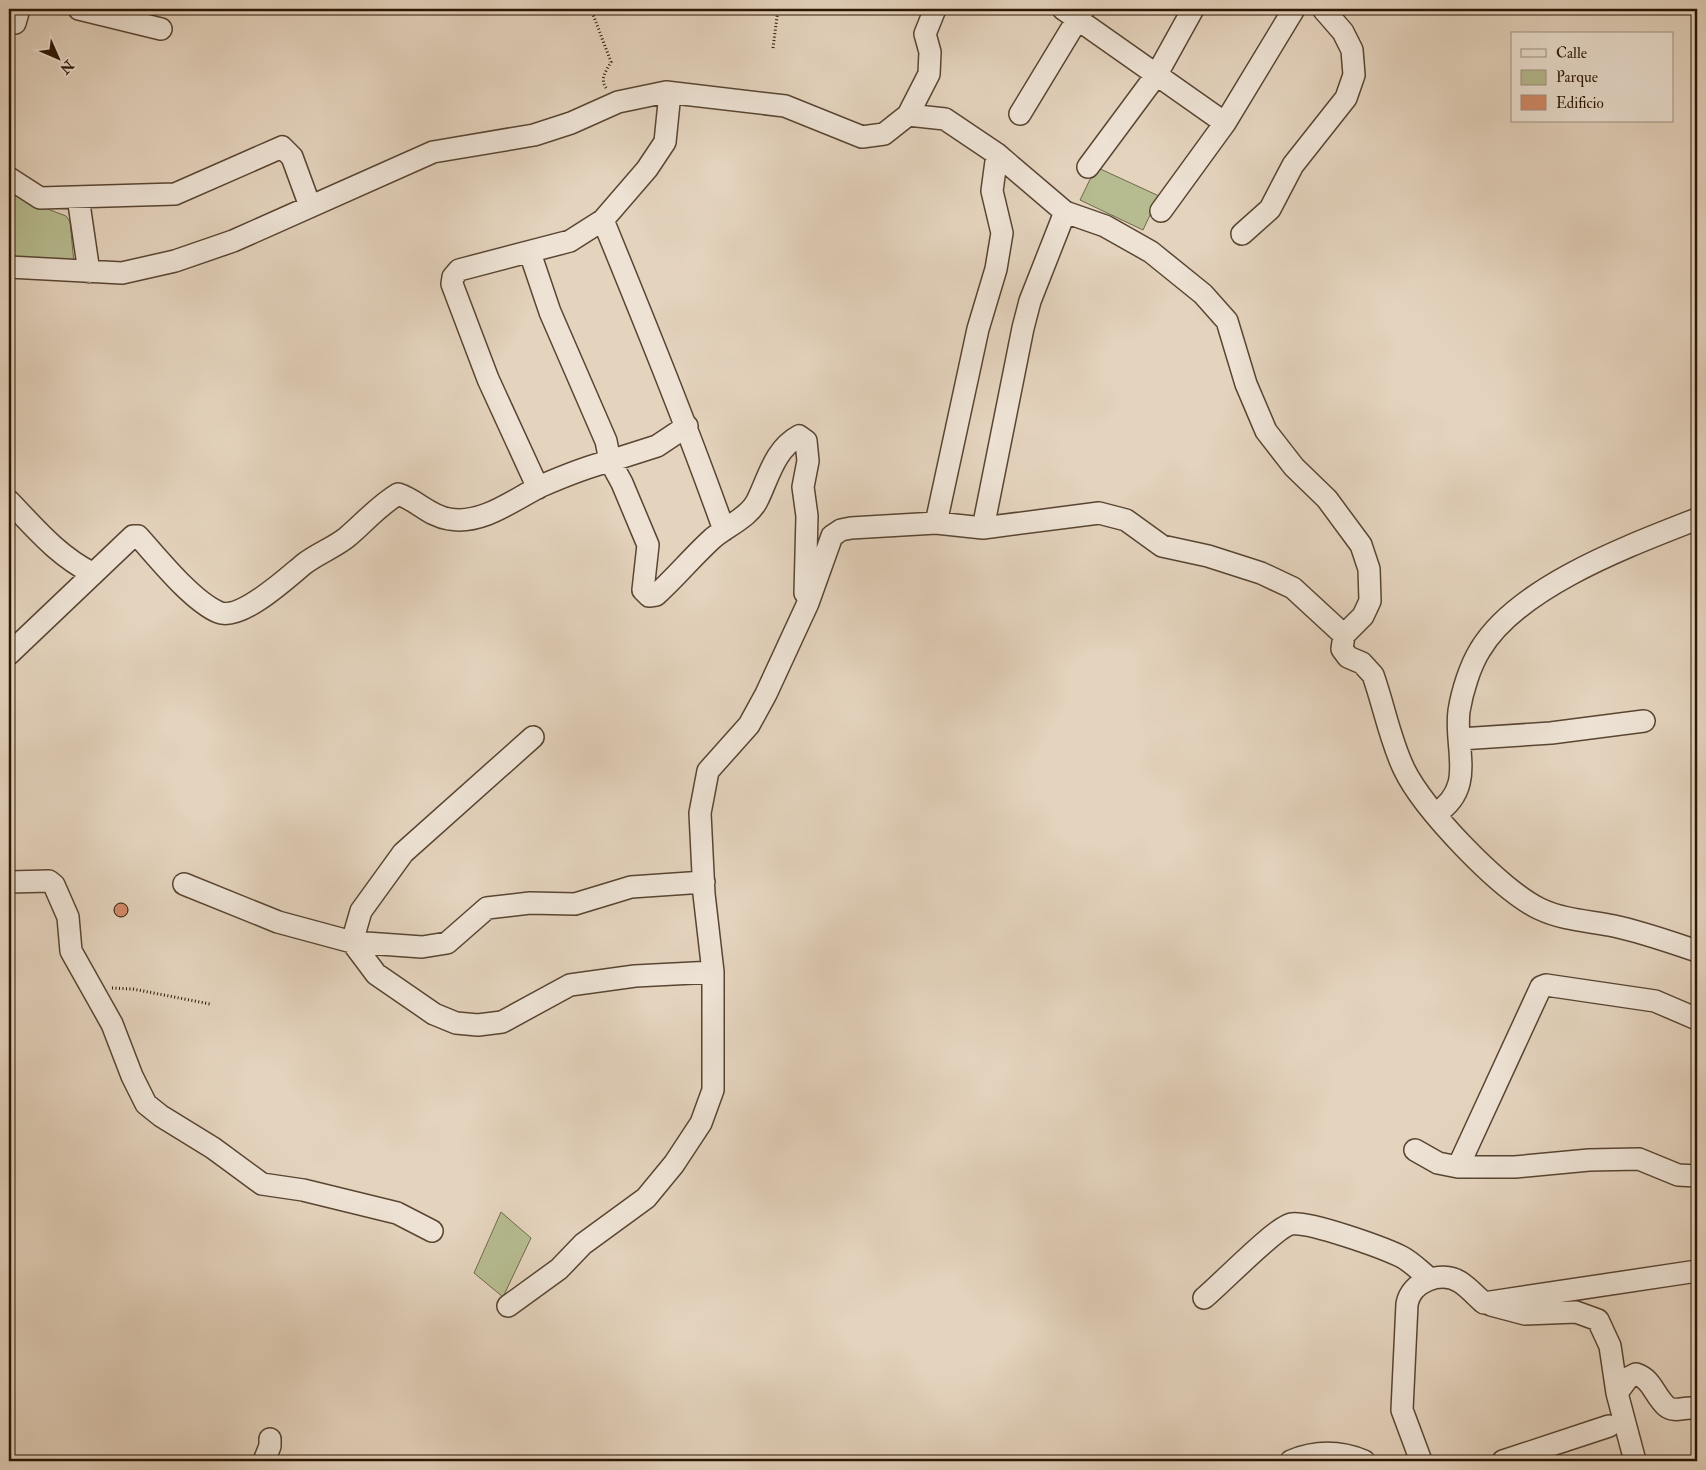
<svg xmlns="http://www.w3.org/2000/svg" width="1706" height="1470" viewBox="0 0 1706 1470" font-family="'IM FELL Double Pica',serif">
<rect width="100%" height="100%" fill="#e4d3bd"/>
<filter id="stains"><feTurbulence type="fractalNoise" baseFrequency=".004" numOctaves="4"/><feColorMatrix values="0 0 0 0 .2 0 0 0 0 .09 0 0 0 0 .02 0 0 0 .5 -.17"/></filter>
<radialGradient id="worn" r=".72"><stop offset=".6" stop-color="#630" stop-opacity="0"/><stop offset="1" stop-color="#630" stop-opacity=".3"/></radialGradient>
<path fill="#b6bc90" stroke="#70694a" d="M1096 167 1159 196 1143 230 1080 200Z
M9 189 29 202 66 216 70 222 74 263 9 260Z
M501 1212 531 1238 503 1297 474 1273Z"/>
<path fill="#d38b69" stroke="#2b1604" d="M114 910a7 7 0 1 1 14 0a7 7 0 1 1-14 0Z"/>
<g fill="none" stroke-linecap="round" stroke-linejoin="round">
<defs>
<path id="minor" d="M79 9 161 29
M1063 9 1225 123
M15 23 19 9
M1020 114 1083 10
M908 115 929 74 930 52 925 34 935 9
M1088 167 1157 74 1193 9
M9 178 40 198 175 194 282 147 292 157 310 206
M78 197 89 272
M1161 211 1225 123 1294 9
M603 220C645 323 687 426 724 530
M1242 234 1270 209 1293 165 1346 98 1354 75 1352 50 1343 32 1323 9
M530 253 550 312 606 441 610 461 657 446 687 426
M9 267 122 273 175 261 233 241 433 152 534 135 571 123 618 102 666 92 785 106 862 137 884 134 908 115 945 119 997 154 1065 212 1105 226 1151 252 1203 294 1227 321 1246 384 1266 431 1294 467 1327 499 1361 545 1369 569 1370 601 1363 616 1344 635 1342 649 1348 657 1362 663 1373 675C1384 706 1390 740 1404 769 1423 809 1500 890 1540 909 1563 920 1589 921 1614 926 1642 932 1670 942 1697 951
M538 488 488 379 452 284 453 277 459 270 570 241 603 220 647 169 665 142 670 93
M9 501C35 528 58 556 92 573
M936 523 978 329 996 269 1002 233 992 191 997 154
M983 528 1023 328 1030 301 1065 212
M9 654 133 536H138C158 558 191 600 218 612 240 622 287 578 304 564 317 554 333 548 346 538 364 523 378 506 398 494 417 500 429 516 449 519 482 525 513 500 541 486 564 476 586 467 610 461L622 483 648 545 643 590 649 596 656 595C676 577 693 556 713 538 727 526 750 517 758 499 769 476 775 449 799 436L806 441 808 461 803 487 807 516 805 593
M533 737 403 853 361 911 352 942 376 974 434 1014 456 1023 478 1025 502 1022 570 985 635 976 713 972
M1460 739 1551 733 1644 721
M1435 814C1477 788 1454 749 1459 711 1462 692 1470 666 1480 650 1518 586 1631 545 1697 519
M9 882 49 881 54 885 68 917 71 951 112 1024 132 1076 146 1104 161 1116 213 1148 262 1184 303 1190 397 1213 432 1231
M184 884 278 922 352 942 422 947 447 943 487 908 530 903 575 904 631 887 704 882
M1415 1150 1438 1163 1458 1167H1515L1589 1160 1639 1159 1678 1175 1697 1176
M1458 1167 1541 987 1546 985 1655 1001 1697 1019
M1204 1298C1221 1284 1276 1227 1291 1224 1309 1221 1381 1247 1400 1256 1411 1261 1421 1272 1430 1279
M1491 1305 1525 1314 1576 1312 1598 1320 1610 1346 1617 1393 1635 1461
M508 1306 559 1269 583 1244 646 1198 674 1164 701 1123 713 1090V972L704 894 700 813 708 771 749 725 766 694 808 603 832 536 841 530 851 528 936 523 983 528 1099 513 1126 520 1162 546 1208 556 1261 573 1293 588 1344 635
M1617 1393 1628 1378 1636 1374C1652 1379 1654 1395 1666 1406 1675 1414 1687 1405 1697 1409
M264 1461 270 1446V1439
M1291 1461C1315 1451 1340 1451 1364 1461
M1421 1461 1402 1410 1407 1304C1411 1282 1440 1270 1460 1282 1468 1287 1476 1296 1484 1303L1697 1271
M1503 1461 1609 1426"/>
</defs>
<use href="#minor" stroke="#594532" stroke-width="24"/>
<path stroke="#2b1604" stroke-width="3" stroke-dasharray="1 2.5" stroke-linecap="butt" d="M591 9 611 62C606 71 599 80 607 89
M773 48 778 9
M112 988 133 989 210 1004"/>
<use href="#minor" stroke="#ede2d4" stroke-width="21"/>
</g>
<rect width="1706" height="1470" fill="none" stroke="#e4d3bd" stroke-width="30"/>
<rect x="10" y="10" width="1686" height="1450" fill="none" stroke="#2b1604" stroke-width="2.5"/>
<rect x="15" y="15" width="1676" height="1440" fill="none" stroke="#2b1604"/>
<rect x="1511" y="32" width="162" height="90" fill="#ede2d4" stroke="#9f9081"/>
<rect x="1521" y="49" width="25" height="8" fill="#ede2d4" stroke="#9f9081"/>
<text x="1556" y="58" font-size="15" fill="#2b1604">Calle</text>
<rect x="1521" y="70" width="25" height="15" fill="#b6bc90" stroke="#9f9081"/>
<text x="1556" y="82" font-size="15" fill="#2b1604">Parque</text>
<rect x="1521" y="95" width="25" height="15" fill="#d38b69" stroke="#9f9081"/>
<text x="1556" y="108" font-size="15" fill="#2b1604">Edificio</text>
<g transform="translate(58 58) rotate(135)" stroke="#ede2d4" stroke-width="4" paint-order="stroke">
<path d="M0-4L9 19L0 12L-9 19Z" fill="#2b1604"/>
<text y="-8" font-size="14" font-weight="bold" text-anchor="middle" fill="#2b1604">N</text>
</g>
<rect width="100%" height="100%" filter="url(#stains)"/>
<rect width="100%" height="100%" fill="url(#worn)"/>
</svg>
